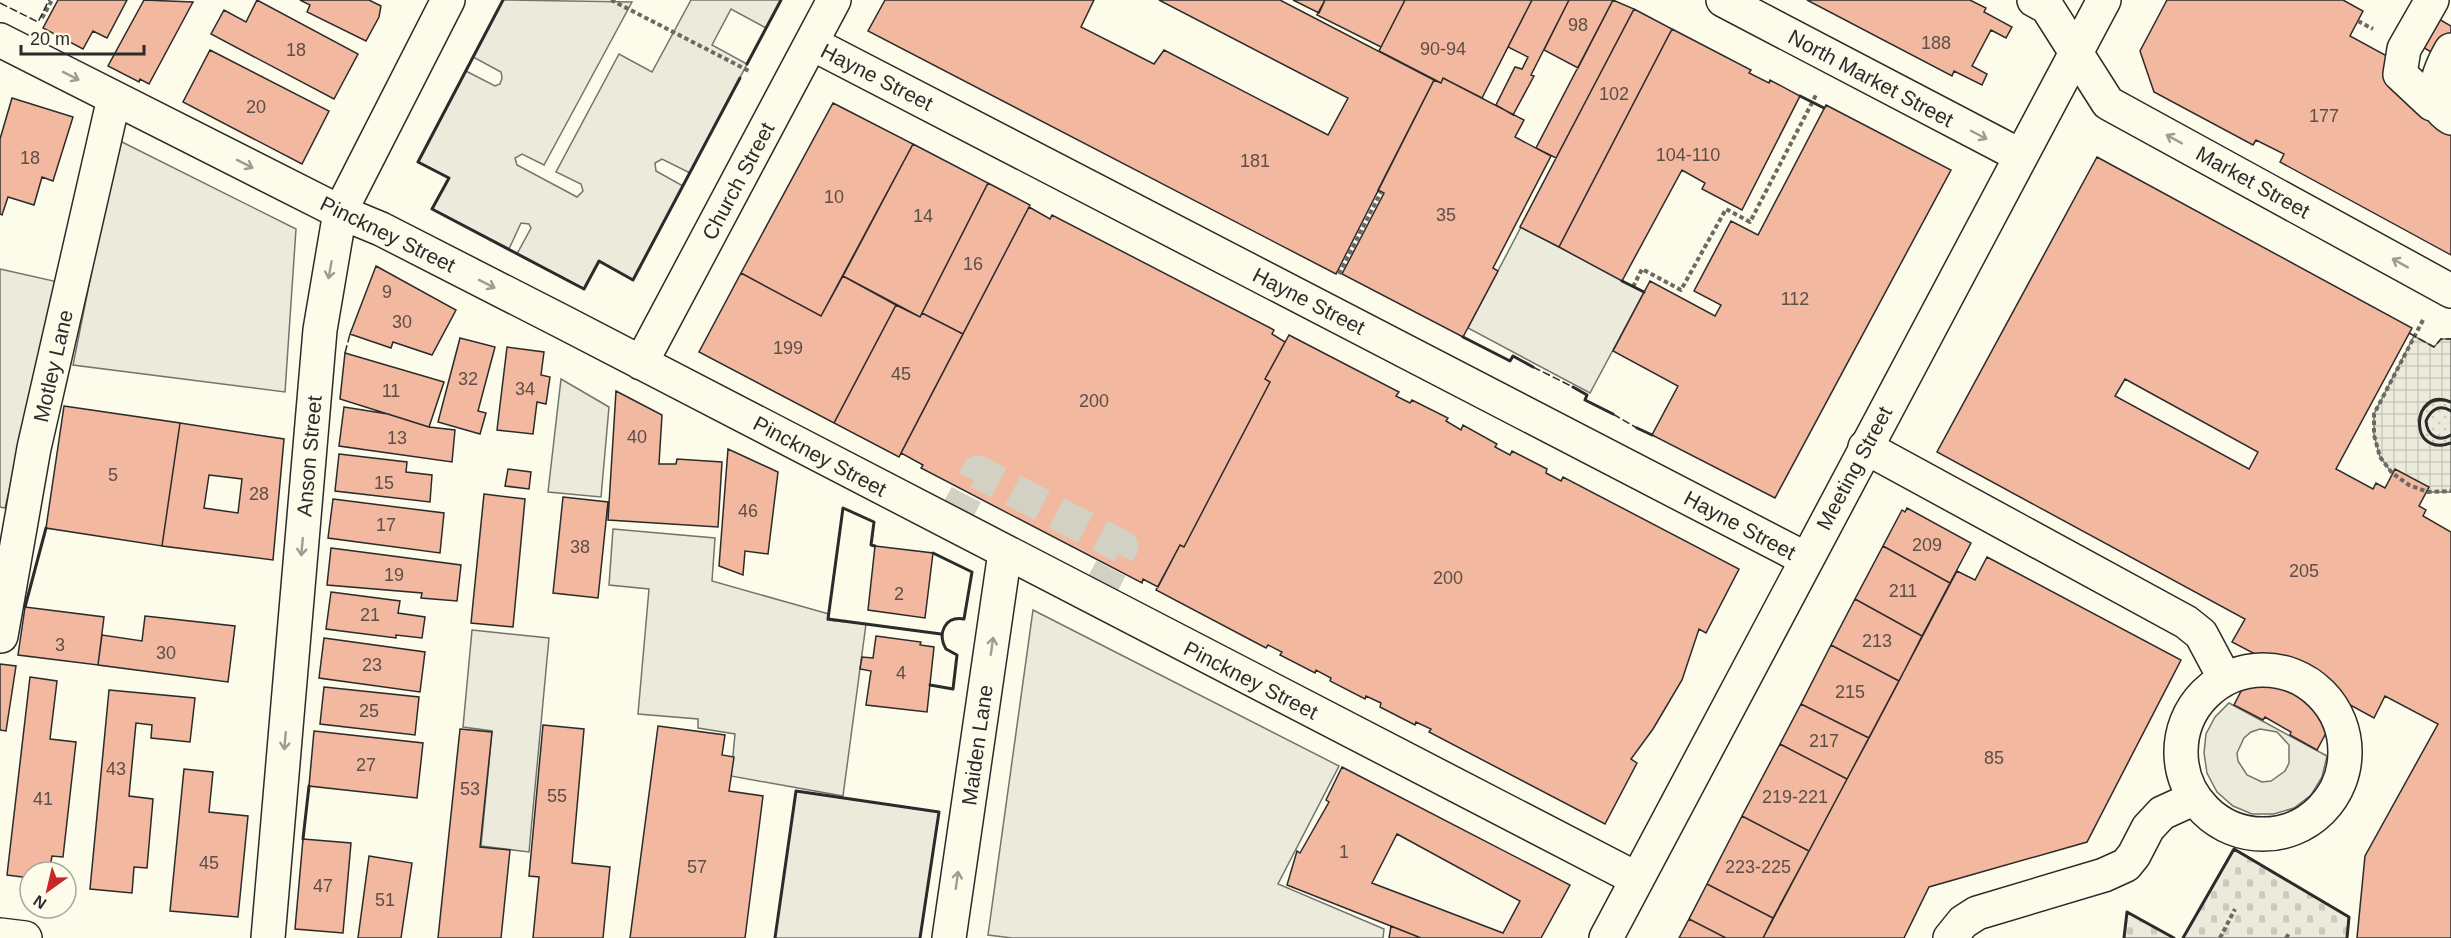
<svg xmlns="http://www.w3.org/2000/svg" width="2451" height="938" viewBox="0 0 2451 938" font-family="Arial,sans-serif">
<defs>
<pattern id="grass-dots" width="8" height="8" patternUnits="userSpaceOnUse" patternTransform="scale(1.5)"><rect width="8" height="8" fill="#ecebdb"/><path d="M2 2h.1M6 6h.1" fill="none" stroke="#cbcabc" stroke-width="1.8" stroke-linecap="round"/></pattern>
<pattern id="cemetery-stones" width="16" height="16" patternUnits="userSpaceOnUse" patternTransform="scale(1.5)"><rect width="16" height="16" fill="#ecebdb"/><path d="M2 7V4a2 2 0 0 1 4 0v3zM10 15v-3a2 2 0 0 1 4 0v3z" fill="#cbcabc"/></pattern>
<pattern id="plaza-grid" width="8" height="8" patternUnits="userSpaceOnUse" patternTransform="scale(1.5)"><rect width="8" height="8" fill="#eceadb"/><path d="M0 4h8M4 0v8" fill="none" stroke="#cbc9bc"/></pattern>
</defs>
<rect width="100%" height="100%" fill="#fdfbea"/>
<path fill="url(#grass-dots)" stroke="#74746e" stroke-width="1.5" d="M2439 400 2451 402V443C2418 455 2404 408 2439 400Z"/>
<path fill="url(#cemetery-stones)" stroke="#74746e" stroke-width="1.5" d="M2234 849 2349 917 2347 938H2183Z
M2127 912 2174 938H2124Z"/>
<path fill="#eceadb" stroke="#74746e" stroke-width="1.5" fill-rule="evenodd" d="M503 0 632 2 544 165 522 154 515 158 517 165 577 197 583 191 581 184 556 172 619 54 652 72 691 0H781L766 28 731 9 712 45 747 64 690 173 662 159 655 163 656 171 683 186 633 280 599 261 584 289 517 254 531 228 529 224 521 223 509 249 432 209 449 178 418 162 466 71 495 86 500 84 502 78 501 72 473 57Z
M118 140 296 229 285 392 73 365Z
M1521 227 1644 292 1590 393 1468 328Z
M0 269 58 282 5 508 0 507Z
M561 379 609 407 601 497 548 492Z
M613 529 715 538 712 581 829 614 828 620 866 624 843 796 731 776 735 734 698 728V719L638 714 649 589 609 585Z
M1033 610 1339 766 1278 884 1384 929 1383 938H1012L988 935Z
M472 630 549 638 529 852 481 846 492 731 463 727Z
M2229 703 2327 756 2322 777 2311 795 2294 808 2274 814H2252L2233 806 2217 792 2207 773 2204 753 2206 734 2215 717ZM2260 729 2277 732 2289 745V763L2285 771 2271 781 2262 782 2247 775 2238 761 2237 753 2244 738 2251 732Z
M796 791 939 812 920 938H775Z"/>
<path fill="url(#plaza-grid)" stroke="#74746e" stroke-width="1.5" d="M2414 336 2434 347 2441 339H2451V402L2447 400 2432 402 2421 412 2418 420 2421 435 2426 441 2441 446 2451 443V491L2449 492H2428L2409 485 2392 473 2380 457 2374 435V414Z"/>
<path fill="#f2b8a0" stroke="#2b2b2b" stroke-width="1.5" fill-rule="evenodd" d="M58 0H127L107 38 93 31 83 49 43 28Z
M144 0 193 2 149 84 140 79 139 82 108 66Z
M257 0 358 54 334 99 211 34 224 10 246 22Z
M300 0H369L381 6 379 17 366 41 307 12 310 5Z
M885 0H1094L1081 27 1154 64 1164 50 1328 135 1348 98 1159 0H1280L1434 80 1336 274 868 31Z
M1293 0H1325L1319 13Z
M1325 0H1405L1381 47 1317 15Z
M1405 0H1532L1482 98 1443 78 1441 83 1379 51Z
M1532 0H1569L1531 75 1534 76 1513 115 1496 105 1515 67 1522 69 1528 57 1508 47Z
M1569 0H1613L1578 68 1544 50Z
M1613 0 1634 9 1556 158 1536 148Z
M1807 0H1970L1986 8 1984 12 2012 27 2006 38 1991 30 1972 66 1987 74 1982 85 1954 71 1952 76Z
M2167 0H2343L2363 11 2350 36 2451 91V255L2280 162 2284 154 2256 140 2253 145 2154 92 2140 51Z
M1634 9 1672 29 1559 247 1520 227Z
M2432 15 2451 26V64L2416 43Z
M1672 29 1751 70 1749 73 1769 83 1770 80 1800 96 1742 210 1702 189 1705 183 1682 170 1622 281 1559 247Z
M210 50 329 111 302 164 183 102Z
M1443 78 1524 120 1515 137 1551 156 1493 268 1498 271 1463 337 1342 274 1384 193 1378 190 1380 186 1434 80 1441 83Z
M12 98 73 117 53 181 42 177 34 205 8 197 2 215 0 214V139Z
M833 103 913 144 821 316 741 273Z
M1826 105 1951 170 1775 498 1652 435 1678 386 1613 351 1650 281 1715 316 1721 305 1694 291 1731 221 1758 235Z
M913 144 988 183 920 317 843 276Z
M2097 157 2412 328 2336 469 2373 489 2376 483 2385 488 2395 469 2429 487 2419 506 2426 510 2423 516 2451 532V938H2357L2365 856 2438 724 2385 696 2374 718 2343 701 2317 750 2290 735 2291 732 2265 717 2263 720 2234 705 2259 656 2232 642 2245 619 1937 452ZM2125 379 2258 452 2249 469 2115 396Z
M988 183 1030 205 963 334 922 313Z
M1029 207 1050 219 1052 215 1274 330 1272 334 1285 342 1265 379 1270 382 1184 547 1180 545 1158 587 1143 579 1142 583 921 468 923 465 901 453Z
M376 266 456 310 432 355 393 342 391 348 350 334Z
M741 273 821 316 843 276 896 305 834 423 699 352Z
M896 305 920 317 922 313 963 334 899 457 834 423Z
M1289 335 1399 392 1396 396 1410 403 1412 400 1448 418 1446 421 1461 430 1463 425 1497 444 1495 447 1510 455 1512 451 1547 469 1546 473 1561 481 1563 477 1739 569 1706 633 1699 629 1682 680 1653 729 1631 759 1637 763 1605 824 1429 732 1431 729 1416 722 1415 725 1380 707 1381 703 1366 696 1365 699 1330 681 1331 678 1316 670 1315 673 1280 655 1282 652 1268 645 1266 648 1156 590 1180 545 1184 547 1270 382 1265 379Z
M460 338 495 347 478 411 486 413 480 434 438 422Z
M507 347 544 352 541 375 550 377 546 404 537 402 533 434 497 430Z
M345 353 444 382 429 427 340 399Z
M616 391 662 415 659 464H676L677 459 722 462 718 527 608 520Z
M64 406 180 423 162 546 46 528Z
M344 407 388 414 429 427 455 430 452 462 339 446Z
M180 423 284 439 273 560 162 546ZM209 475 242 479 238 513 204 508Z
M728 449 778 472 768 554 745 551 743 575 719 566Z
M339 454 407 462 406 472 432 475 430 502 335 491Z
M508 469 531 472 529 489 505 486Z
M484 494 525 499 513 627 471 623Z
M563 497 608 502 598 598 553 593Z
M333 499 444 513 440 553 328 538Z
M1907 508 1971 543 1950 583 1883 546 1902 510 1905 512Z
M875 546 933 553 925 618 868 610Z
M1883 546 1950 583 1922 636 1855 599Z
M331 548 461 565 457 601 421 598 422 593 327 585Z
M1987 557 2181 660 2087 842 1929 887 1904 938H1763L1957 571 1975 580Z
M331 592 400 601 398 613 425 617 422 638 396 635V638L326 629Z
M1855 599 1922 636 1899 681 1831 645Z
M25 607 104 617 98 665 18 655Z
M145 616 235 626 228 682 98 665 102 635 142 641Z
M876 636 921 642 920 645 934 647 927 712 866 705 871 671 860 669 862 657 873 658Z
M324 638 425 652 420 692 319 678Z
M1831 645 1899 681 1869 738 1801 704Z
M0 664 16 666 6 731 0 730Z
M30 677 57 681 50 739 76 742 63 857 52 856 49 872H30V878L7 875Z
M324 687 419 697 415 735 320 724Z
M109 690 195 698 190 742 151 738 152 725 136 723 129 796 153 799 147 868 134 867 132 893 90 889Z
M1801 704 1869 738 1847 779 1780 744Z
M543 725 584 729 572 863 610 867 603 938H533L539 877 529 876Z
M658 726 725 735 722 755 734 757 729 791 763 796 745 938H630Z
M460 729 492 732 480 847 510 850 501 938H438Z
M314 731 423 743 417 798 309 786Z
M1780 744 1847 779 1809 851 1742 816Z
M1342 767 1570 885 1541 938H1421L1287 885 1297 851 1300 853 1329 802 1326 800ZM1397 834 1520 901 1503 933 1372 883Z
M184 769 213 772 209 812 248 816 238 917 170 911Z
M1742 816 1809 851 1773 918 1707 884Z
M303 839 351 843 343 933 295 929Z
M369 856 412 863 401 938H358Z
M1707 884 1773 918 1763 938H1726L1689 919Z
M1689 919 1726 938H1679Z
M1391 926 1421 938H1389Z"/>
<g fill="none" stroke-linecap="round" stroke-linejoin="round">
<path stroke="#d3d1c4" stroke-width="33" stroke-dasharray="33 16" stroke-linecap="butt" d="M951 524 978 472 1122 547 1095 599"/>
<defs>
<path id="minor" d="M1723 0 2019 155
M2034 0 2047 7 2108 103 2451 291
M0 40 340 212 381 229 563 322 1637 879
M811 43 1806 559
M2451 50C2439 71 2425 102 2451 118
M2432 104 2400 74 2404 49 2432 0
M641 363 834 0
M1865 447 2186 622 2201 634 2225 679
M1 636 34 448 114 98
M2181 752a82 82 0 1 1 164 0a82 82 0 1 1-164 0Z
M0 935 25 938
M268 938 320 330 340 212 448 0
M949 938 1005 552
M1950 938 1963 922 1977 913 2104 875 2126 865 2134 855 2148 828 2162 813 2195 798"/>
<path id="major" d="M1606 938 2104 0"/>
</defs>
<use href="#minor" stroke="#2b2b2b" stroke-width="36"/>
<use href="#major" stroke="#2b2b2b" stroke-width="36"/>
<path stroke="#6a6964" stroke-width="4" stroke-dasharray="4.5 3" stroke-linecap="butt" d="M611 0 749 71
M42 18 52 0
M2358 21 2373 29
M1339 274 1381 192
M1633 287 1642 269 1681 290 1726 209 1750 222 1816 95
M2423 320 2374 414V435L2380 457 2392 473 2409 485 2428 492 2451 491
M2220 938 2235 909
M2286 938 2290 932"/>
<use href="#minor" stroke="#fdfbea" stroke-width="33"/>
<use href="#major" stroke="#fdfbea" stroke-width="33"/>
<path stroke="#2b2b2b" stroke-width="1.5" stroke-dasharray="8 3" stroke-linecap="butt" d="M0 3 38 22 49 0
M2409 333 2434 347 2441 339H2451
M345 353 350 334
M1533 367 1573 387
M1613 414 1637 428"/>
<path stroke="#2b2b2b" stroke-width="3" d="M503 0 418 162 449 178 432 209 584 289 599 261 633 280 740 78
M747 64 781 0
M1800 96 1824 108
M1622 281 1644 292
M1463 337 1510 361 1513 356 1533 367
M1573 387 1587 395 1585 400 1613 414
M2451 402C2411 385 2407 459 2451 443
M2451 411C2440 404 2431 409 2426 421 2427 435 2438 443 2451 435
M1637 428 1652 435
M875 546 871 545 874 522 843 508 828 619 941 634
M25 607 46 528
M930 685 953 689 957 655 946 649C937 633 945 616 964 619L972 572 933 553
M303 839 309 786
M775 938 796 791 939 812 920 938
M2124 938 2127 912 2174 938
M2183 938 2234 849 2349 917 2347 938"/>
</g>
<defs><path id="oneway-shaft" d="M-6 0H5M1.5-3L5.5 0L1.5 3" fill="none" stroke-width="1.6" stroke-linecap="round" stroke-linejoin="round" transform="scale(1.5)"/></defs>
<g stroke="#9e9d94">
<use href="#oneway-shaft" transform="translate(71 76) rotate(27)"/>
<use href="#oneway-shaft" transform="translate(1979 135) rotate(28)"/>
<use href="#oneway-shaft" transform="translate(2174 139) rotate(-151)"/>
<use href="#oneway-shaft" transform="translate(245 164) rotate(27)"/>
<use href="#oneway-shaft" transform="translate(2400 263) rotate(-151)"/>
<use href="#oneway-shaft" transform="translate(330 270) rotate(100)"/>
<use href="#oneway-shaft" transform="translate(487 284) rotate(27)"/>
<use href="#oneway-shaft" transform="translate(302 547) rotate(95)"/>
<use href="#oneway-shaft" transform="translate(992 646) rotate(-82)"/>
<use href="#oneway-shaft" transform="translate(285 741) rotate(95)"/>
<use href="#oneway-shaft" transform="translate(957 880) rotate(-82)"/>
</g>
<g text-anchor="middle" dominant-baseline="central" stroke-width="4.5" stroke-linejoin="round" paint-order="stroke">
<g font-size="18" fill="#5d4e48">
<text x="1578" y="25">98</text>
<text x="1936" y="43">188</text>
<text x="1443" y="49">90-94</text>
<text x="296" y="50">18</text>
<text x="1614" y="94">102</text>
<text x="256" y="107">20</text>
<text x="2324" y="116">177</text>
<text x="1688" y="155">104-110</text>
<text x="30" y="158">18</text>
<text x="1255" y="161">181</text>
<text x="834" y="197">10</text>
<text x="1446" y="215">35</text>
<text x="923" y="216">14</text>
<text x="973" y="264">16</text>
<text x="387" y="292">9</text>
<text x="1795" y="299">112</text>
<text x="402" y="322">30</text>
<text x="788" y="348">199</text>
<text x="901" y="374">45</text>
<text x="468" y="379">32</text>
<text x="525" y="389">34</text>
<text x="391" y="391">11</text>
<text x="1094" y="401">200</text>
<text x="637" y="437">40</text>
<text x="397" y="438">13</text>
<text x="113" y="475">5</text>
<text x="384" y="483">15</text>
<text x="259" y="494">28</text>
<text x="748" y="511">46</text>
<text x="386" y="525">17</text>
<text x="1927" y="545">209</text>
<text x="580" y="547">38</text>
<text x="2304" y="571">205</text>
<text x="394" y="575">19</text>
<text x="1448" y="578">200</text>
<text x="1903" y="591">211</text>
<text x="899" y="594">2</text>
<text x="370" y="615">21</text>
<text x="1877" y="641">213</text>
<text x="60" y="645">3</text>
<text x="166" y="653">30</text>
<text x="372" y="665">23</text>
<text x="901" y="673">4</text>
<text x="1850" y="692">215</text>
<text x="369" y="711">25</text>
<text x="1824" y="741">217</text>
<text x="1994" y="758">85</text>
<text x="366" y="765">27</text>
<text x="116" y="769">43</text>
<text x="470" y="789">53</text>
<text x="557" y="796">55</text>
<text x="1795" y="797">219-221</text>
<text x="43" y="799">41</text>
<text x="1344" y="852">1</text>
<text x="209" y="863">45</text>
<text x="697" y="867">57</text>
<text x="1758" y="867">223-225</text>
<text x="323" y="886">47</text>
<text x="385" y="900">51</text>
</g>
<g font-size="21" fill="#2b2b2b" stroke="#fdfbea">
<text transform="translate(877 77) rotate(27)">Hayne Street</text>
<text transform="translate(1871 78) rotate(28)">North Market Street</text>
<text transform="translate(738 181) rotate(-62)">Church Street</text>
<text transform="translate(2253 182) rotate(29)">Market Street</text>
<text transform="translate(388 234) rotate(26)">Pinckney Street</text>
<text transform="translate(1309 301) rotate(27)">Hayne Street</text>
<text transform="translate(53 366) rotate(-77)">Motley Lane</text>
<text transform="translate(309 456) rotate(-85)">Anson Street</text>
<text transform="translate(820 456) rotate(28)">Pinckney Street</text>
<text transform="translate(1854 468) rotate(-62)">Meeting Street</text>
<text transform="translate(1740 525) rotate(28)">Hayne Street</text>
<text transform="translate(1251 680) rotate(27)">Pinckney Street</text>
<text transform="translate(977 745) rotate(-82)">Maiden Lane</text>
</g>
</g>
<g transform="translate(48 890) rotate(214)"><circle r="28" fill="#fdfbea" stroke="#a9a89e" stroke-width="1.5"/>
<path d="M0-4.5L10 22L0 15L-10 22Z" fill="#c62828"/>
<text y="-9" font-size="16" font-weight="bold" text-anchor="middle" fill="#2b2b2b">N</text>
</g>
<path d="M21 45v9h123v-9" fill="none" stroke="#2b2b2b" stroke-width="3"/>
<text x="30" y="45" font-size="18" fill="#2b2b2b" stroke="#fdfbea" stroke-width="4.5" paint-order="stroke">20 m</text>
</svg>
